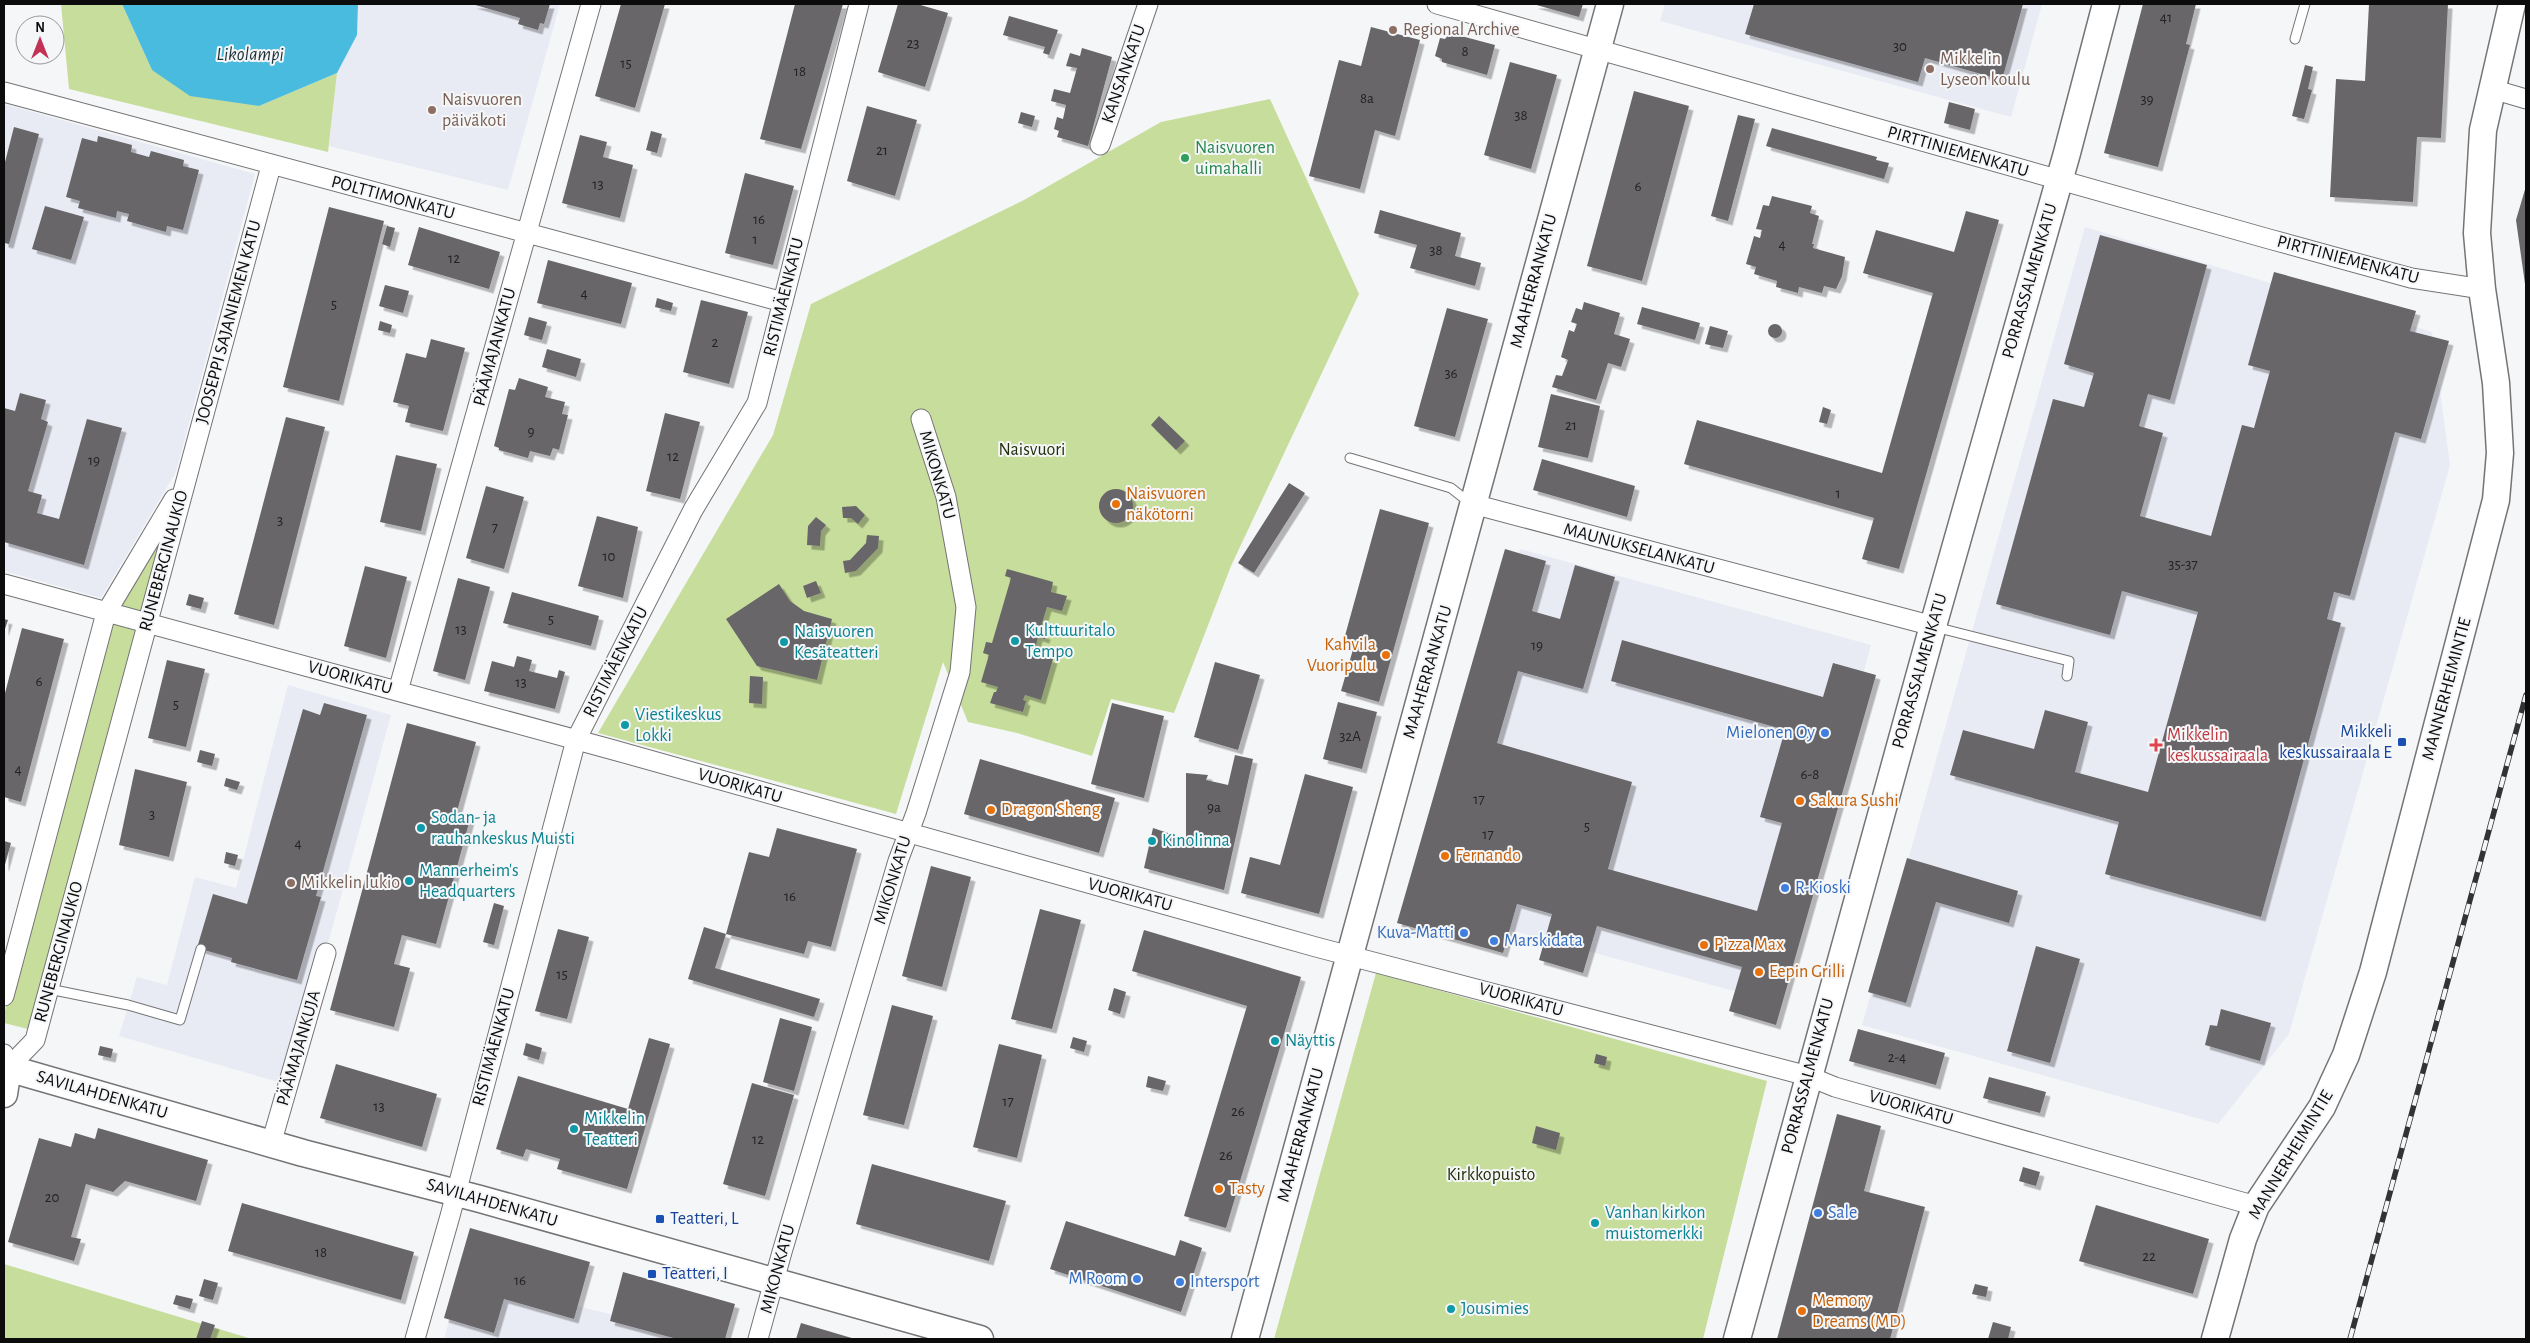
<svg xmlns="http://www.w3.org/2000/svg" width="2530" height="1343" viewBox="0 0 2530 1343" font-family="'Alegreya Sans',sans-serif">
<defs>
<filter id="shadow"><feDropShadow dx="4.5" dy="4.5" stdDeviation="0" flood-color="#0004"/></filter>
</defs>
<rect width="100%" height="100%" fill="#f5f6f8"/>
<path fill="#e9ebf4" d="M358 4H560L508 190 329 146 337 73 357 35Z
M1665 4H2042L2011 117 1660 21Z
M4 104 255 174 176 472 101 598 4 571Z
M2085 227 2432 332 2450 465 2289 1034 2218 1124 1862 1025Z
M1520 549 1871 645 1774 1002 1423 906Z
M288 685 391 715 289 1085 119 1036 137 977 167 985 195 877 236 888Z
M461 1277 710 1339H444Z"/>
<path fill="#c7dd9b" d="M61 4H122L152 70 259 106 337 73 328 152 69 89Z
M1270 99 1359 294 1231 566 1174 713 1111 699 1092 756 1017 733 968 722 943 662 896 814 598 733 773 435 811 304 1024 200 1161 122Z
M172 516 144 614 116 607Z
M111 617 142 625 32 1030 4 1023V1014Z
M1376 973 1767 1081 1703 1339H1274Z
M4 1264 252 1339H4Z"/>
<path fill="#49bbdf" d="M122 4H358L357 35 337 73 259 106 190 96 152 70Z"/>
<path fill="#676668" filter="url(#shadow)" d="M472 4H550L544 24 540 23 538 30 518 24 520 18Z
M621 4H665L635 108 595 96Z
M795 4H843L801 149 760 139Z
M898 4H917L948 13 925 87 878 72Z
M1533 4H1583L1579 17Z
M1754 4H2023L2002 80 1925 58 1918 82 1745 34Z
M2143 4H2196L2186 44 2190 45 2158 167 2104 153Z
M2369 4H2448L2441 138 2417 137 2413 202 2330 197 2336 79 2365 81Z
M1009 16 1058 30 1049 55 1043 53 1045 47 1003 35Z
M1371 27 1420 40 1395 136 1375 130 1360 189 1309 176 1339 60 1361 66Z
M1450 33 1495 45 1487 75 1442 62V59L1435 56 1440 38 1445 39Z
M1082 48 1112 57 1088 146 1057 137 1059 131 1054 129 1057 117 1063 119 1066 105 1051 101 1054 89 1070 93 1077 68 1066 66 1070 53 1080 56Z
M1510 62 1557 75 1531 169 1484 155Z
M2305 65 2313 67 2308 89 2312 90 2304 119 2292 116Z
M1634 91 1689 106 1642 281 1587 266Z
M1949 102 1975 109 1970 130 1944 123Z
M867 106 917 120 895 196 847 181Z
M1021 112 1035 116 1032 127 1018 123Z
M1738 115 1755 119 1728 221 1711 216Z
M14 127 39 134 9 244 4 243V166Z
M1772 128 1877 157 1876 160 1889 163 1884 179 1766 146Z
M651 131 662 134 657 153 646 150Z
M580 135 607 142 603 157 633 165 620 218 562 203Z
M98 136 132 145 131 152 149 157 151 151 184 160 183 166 199 170 183 230 167 226 166 232 127 221 129 214 117 211 116 218 78 208 80 201 66 197 82 138 97 142Z
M745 173 794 186 773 265 725 253Z
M2526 186V284H2525L2516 220Z
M1772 196 1812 206 1810 213 1819 216 1812 244H1814L1813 248 1845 257 1842 276 1836 289 1824 286 1822 293 1799 287 1798 293 1776 287 1777 281 1754 274 1756 267 1746 264 1754 236 1760 238 1762 230 1756 229 1763 205 1769 206Z
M45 206 84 217 71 260 32 249Z
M329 207 384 221 339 401 283 387Z
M1380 210 1461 233 1455 256 1481 263 1475 286 1410 268 1417 245 1374 233Z
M1966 211 1999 220 1899 569 1862 559 1874 518 1684 464 1697 420 1882 473 1933 293 1863 273 1876 230 1954 252Z
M387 226 395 228 390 247 382 244Z
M419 227 500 252 489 289 408 265Z
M2100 235 2207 265 2170 400 2148 394 2139 426 2163 433 2140 516 2211 536 2242 425 2254 428 2270 371 2248 365 2274 272 2416 311 2410 331 2449 341 2421 439 2395 432 2350 596 2334 592 2327 619 2341 623 2261 917 2105 874 2119 822 1950 775 1963 730 2034 749 2045 710 2088 722 2075 772 2148 792 2198 612 2122 591 2110 635 1996 604 2053 399 2084 407 2094 373 2064 364Z
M548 260 632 283 621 324 537 303Z
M385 285 409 291 403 313 379 306Z
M657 298 673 303 671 311 655 307Z
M701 300 748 312 729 384 683 372Z
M1584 302 1620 313 1614 334 1630 339 1621 367 1608 363 1596 400 1552 387 1556 375 1562 376 1568 360 1561 357 1569 330 1574 332 1577 324 1571 322 1576 308 1582 310Z
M1642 307 1700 323 1695 340 1637 324Z
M1447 308 1488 319 1455 437 1414 426Z
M529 317 547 322 542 340 524 335Z
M380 321 392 325 390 333 378 330Z
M1768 331a7 7 0 1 1 14 0a7 7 0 1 1-14 0Z
M1710 326 1728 331 1723 348 1705 344Z
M431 339 465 348 443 431 405 422 409 406 393 402 406 353 426 358Z
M547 349 581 359 576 377 542 367Z
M519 378 548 387 545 397 565 402 562 414 568 415 559 450 553 448 550 456 530 451 528 458 499 450V448L494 446 509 389 515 390Z
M20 393 46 400 41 419 48 422 28 491 42 495 37 513 59 519 87 419 122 428 84 565 4 542V408L15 411Z
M1551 394 1600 406 1588 458 1538 447Z
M1823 407 1831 410 1827 424 1819 422Z
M665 413 700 422 680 499 646 491Z
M1159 416 1185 441 1176 450 1151 425Z
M286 417 325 427 274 625 234 614Z
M396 455 437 464 421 531 380 522Z
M1542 459 1635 486 1627 517 1533 490Z
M1289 483 1305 493 1254 573 1238 563Z
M486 486 524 497 504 569 466 558Z
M1099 506a17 17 0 1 1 34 0a17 17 0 1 1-34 0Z
M856 506 865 515 858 524 851 518H843L842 507Z
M1380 509 1429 523 1379 702 1341 691 1354 646 1343 643Z
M597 516 638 527 623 598 578 586Z
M816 517 826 525 821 531 820 546 807 545 808 526Z
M867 535 879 536 878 548 856 571 845 573 843 561 850 560 866 543Z
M1505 549 1546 561 1532 611 1560 619 1575 565 1615 577 1583 689 1518 671 1497 743 1632 782 1608 869 1757 911 1782 823 1760 817 1785 730 1611 681 1622 640 1823 697 1833 663 1876 675 1776 1025 1729 1011 1742 967 1597 926 1583 973 1539 960 1552 914 1517 904 1503 953 1397 923Z
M365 566 407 577 386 658 344 646Z
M1007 569 1053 582 1051 592 1067 596 1062 611 1047 607 1039 633 1046 635 1045 639 1038 637 1034 654 1053 659 1041 700 1025 695 1023 700 1026 701 1023 712 990 703 994 692H996L998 687 981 682 989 655 983 653 985 646 986 642 992 643 1011 578 1005 576Z
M458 578 490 587 465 680 433 671Z
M816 581 821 593 807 598 803 586Z
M779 584 790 601 804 611 832 619 817 680 757 666 726 619Z
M512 592 599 616 591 646 503 623Z
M189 594 204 598 201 609 186 605Z
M4 619 8 620 4 632Z
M22 628 64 639 21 802 4 797V697Z
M517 656 532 660 529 671 557 678 559 670 565 672 555 709 484 691 492 661 514 667Z
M167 660 205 669 186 747 148 738Z
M1215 662 1260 675 1238 750 1194 737Z
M750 676 763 677 762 704 749 703Z
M1338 702 1377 712 1362 769 1323 759Z
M324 703 367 715 316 896 321 897 297 980 231 962 232 958 197 948 213 894 247 904 303 709 320 715Z
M1112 703 1164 716 1144 798 1091 784Z
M407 723 476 742 456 815 470 819 436 944 402 935 394 964 410 968 394 1027 330 1010Z
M200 750 215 754 212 766 197 762Z
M1235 755 1253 759 1224 890 1144 868 1153 828 1186 839V773L1208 775 1206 780 1228 785Z
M980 759 1115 798 1099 853 964 814Z
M135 769 187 782 169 857 119 845Z
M1305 774 1353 787 1319 914 1241 893 1250 857 1280 865Z
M226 778 240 782 237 790 224 786Z
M777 828 857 849 831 947 808 941 804 954 726 934 749 852 769 857Z
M4 841 11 843 4 868Z
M226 852 238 855 235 866 224 863Z
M1907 858 2018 891 2009 923 1936 902 1906 1003 1868 992Z
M931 866 971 877 942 987 902 976Z
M494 903 504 906 494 945 483 942Z
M1040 909 1081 920 1052 1029 1011 1019Z
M704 927 726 934 715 968 820 999 814 1017 688 979Z
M558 929 589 937 567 1019 535 1011Z
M1144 930 1301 977 1226 1228 1184 1216 1247 1006 1132 971Z
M2036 946 2080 959 2050 1063 2007 1051Z
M1114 988 1126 992 1120 1014 1108 1010Z
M892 1005 933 1016 904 1125 863 1115Z
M2221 1009 2271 1023 2260 1061 2205 1045 2210 1025 2217 1026Z
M780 1018 812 1027 794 1091 763 1082Z
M1858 1029 1945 1053 1936 1085 1849 1061Z
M1073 1037 1087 1041 1084 1052 1070 1048Z
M649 1038 670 1044 627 1189 557 1169 560 1159 526 1149 523 1157 496 1149 518 1076 628 1109Z
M526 1043 542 1048 539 1060 523 1055Z
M999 1044 1042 1055 1017 1158 973 1147Z
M100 1046 113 1049 111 1058 98 1055Z
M1596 1054 1607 1057 1605 1066 1594 1063Z
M336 1064 437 1094 422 1147 320 1118Z
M1148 1076 1166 1081 1163 1091 1146 1087Z
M1989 1077 2046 1092 2040 1113 1983 1098Z
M752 1083 794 1095 765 1196 723 1184Z
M1837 1114 1881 1126 1864 1191 1925 1207 1890 1339H1777Z
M1536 1126 1560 1133 1556 1150 1532 1143Z
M98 1128 208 1160 196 1201 125 1181 113 1192 86 1184 71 1237 81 1239 74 1261 8 1242 39 1138 71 1147 75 1133 95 1139Z
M872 1164 1006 1201 989 1261 856 1224Z
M2023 1167 2040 1172 2036 1186 2019 1181Z
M242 1203 414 1252 401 1300 228 1251Z
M2096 1205 2209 1239 2193 1294 2079 1261Z
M1066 1221 1175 1256 1180 1240 1202 1248 1181 1312 1050 1269Z
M470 1228 590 1262 574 1319 504 1299 494 1333 444 1318Z
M623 1272 735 1304 725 1339H677L610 1321Z
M204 1279 218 1283 213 1300 199 1296Z
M1975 1284 1988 1287 1986 1297 1972 1294Z
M176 1295 193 1299 190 1309 173 1304Z
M202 1321 215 1325 210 1339H196Z
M1993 1322 2011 1327 2008 1339H1988Z
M801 1323 855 1339H796Z"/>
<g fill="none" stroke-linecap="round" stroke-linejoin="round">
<defs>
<path id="lane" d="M2295 39 2305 4
M1350 458 1451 488 1470 503
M1935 627 2069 661 2067 676
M49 989 128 1005 180 1020 201 949"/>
<path id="street" d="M1437 4 2269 239 2411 278 2482 289
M2492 89 2526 99
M4 92 783 302
M1100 145 1148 4
M1473 504 1933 626
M4 584 610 749 1316 947 1808 1076 1835 1087 2256 1206
M398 691 591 4
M4 996 106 613 174 499
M4 1054 8 1068 35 1040 271 166
M271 1144 326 953
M415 1339 450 1216 576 740 693 510 757 403 859 4
M758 1339 782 1252 898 861 916 813 960 672 966 607 946 497 921 419"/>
<path id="secondary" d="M4 1067 303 1153 480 1199 980 1339
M4 1094 8 1068
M1245 1339 1610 4
M1737 1339 1933 626 2067 153 2106 4
M2215 1339 2243 1239 2256 1206 2322 1107 2346 1055 2373 972 2496 500 2500 453 2496 383 2482 289 2477 233 2483 130 2512 4"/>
</defs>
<use href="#lane" stroke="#747476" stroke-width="11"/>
<use href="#street" stroke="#747476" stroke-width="21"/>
<use href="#secondary" stroke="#747476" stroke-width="29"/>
<use href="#lane" stroke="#fff" stroke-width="9"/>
<use href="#street" stroke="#fff" stroke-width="19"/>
<use href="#secondary" stroke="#fff" stroke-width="26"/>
<defs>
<path id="rail" d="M2350 1339 2526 695"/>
</defs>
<use href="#rail" stroke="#333334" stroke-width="5.5"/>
<use href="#rail" stroke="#f5f6f8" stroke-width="4" stroke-dasharray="11" stroke-linecap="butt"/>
</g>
<g fill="#8d6e63" stroke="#f5f6f8" stroke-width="2">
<circle cx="1393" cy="30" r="5"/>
<circle cx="1930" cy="69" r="5"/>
<circle cx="432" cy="110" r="5"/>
<circle cx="291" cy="883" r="5"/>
</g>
<circle fill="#2e9e5b" stroke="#f5f6f8" stroke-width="2" cx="1185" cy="158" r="5"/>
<g fill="#e8710a" stroke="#f5f6f8" stroke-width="2">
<circle cx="1116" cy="504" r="5"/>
<circle cx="1386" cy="655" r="5"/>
<circle cx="1800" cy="801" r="5"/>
<circle cx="991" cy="810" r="5"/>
<circle cx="1445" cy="856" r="5"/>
<circle cx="1704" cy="945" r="5"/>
<circle cx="1759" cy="972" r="5"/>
<circle cx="1219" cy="1189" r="5"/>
<circle cx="1802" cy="1311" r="5"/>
</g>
<g fill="#0f9aa8" stroke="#f5f6f8" stroke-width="2">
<circle cx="1015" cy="641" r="5"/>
<circle cx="784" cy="642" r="5"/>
<circle cx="625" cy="725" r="5"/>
<circle cx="421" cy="828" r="5"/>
<circle cx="1152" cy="841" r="5"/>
<circle cx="409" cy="881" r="5"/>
<circle cx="1275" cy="1041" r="5"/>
<circle cx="574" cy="1129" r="5"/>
<circle cx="1595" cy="1223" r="5"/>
<circle cx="1451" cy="1309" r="5"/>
</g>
<g fill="#3f7fe0" stroke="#f5f6f8" stroke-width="2">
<circle cx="1825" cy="733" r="5"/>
<circle cx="1785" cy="888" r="5"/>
<circle cx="1464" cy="933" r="5"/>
<circle cx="1494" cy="941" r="5"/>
<circle cx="1818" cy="1213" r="5"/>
<circle cx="1137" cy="1279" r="5"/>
<circle cx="1180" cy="1282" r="5"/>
</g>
<g fill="#1a4fb4" stroke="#f5f6f8" stroke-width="2">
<rect x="2397" y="737" width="10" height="10" rx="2.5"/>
<rect x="655" y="1214" width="10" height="10" rx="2.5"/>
<rect x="647" y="1269" width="10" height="10" rx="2.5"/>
</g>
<path fill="#e0444e" stroke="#f5f6f8" stroke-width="2" d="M2153.5 737.5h5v5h5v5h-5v5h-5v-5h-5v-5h5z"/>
<g text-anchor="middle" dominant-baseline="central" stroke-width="4" stroke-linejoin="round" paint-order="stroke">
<g font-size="15" fill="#232224">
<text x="2166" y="17">41</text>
<text x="913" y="43">23</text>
<text x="1900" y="46">30</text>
<text x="1465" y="51">8</text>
<text x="626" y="63">15</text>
<text x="800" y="71">18</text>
<text x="1367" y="98">8a</text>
<text x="2147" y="99">39</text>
<text x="1521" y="115">38</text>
<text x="882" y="150">21</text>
<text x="598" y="184">13</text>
<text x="1638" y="186">6</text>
<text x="759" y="219">16</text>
<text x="755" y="239">1</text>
<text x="1782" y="244">4</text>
<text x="1436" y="250">38</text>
<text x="454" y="258">12</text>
<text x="584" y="293">4</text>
<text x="334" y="304">5</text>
<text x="715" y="342">2</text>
<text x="1451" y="373">36</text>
<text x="1571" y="425">21</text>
<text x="531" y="431">9</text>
<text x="673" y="456">12</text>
<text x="94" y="460">19</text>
<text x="1838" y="493">1</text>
<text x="280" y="520">3</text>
<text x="495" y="527">7</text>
<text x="609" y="556">10</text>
<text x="2183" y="564">35-37</text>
<text x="551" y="619">5</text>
<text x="461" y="629">13</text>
<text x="1537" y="645">19</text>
<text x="39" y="681">6</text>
<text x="521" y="682">13</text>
<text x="176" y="704">5</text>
<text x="1350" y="736">32A</text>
<text x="18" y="769">4</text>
<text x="1810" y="774">6-8</text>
<text x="1479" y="799">17</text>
<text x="1214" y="807">9a</text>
<text x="152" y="814">3</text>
<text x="1587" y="826">5</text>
<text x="1488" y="834">17</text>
<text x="298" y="843">4</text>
<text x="790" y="896">16</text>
<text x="562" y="974">15</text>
<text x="1897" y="1057">2-4</text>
<text x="1008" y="1101">17</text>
<text x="379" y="1106">13</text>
<text x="1238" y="1111">26</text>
<text x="758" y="1139">12</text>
<text x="1226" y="1155">26</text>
<text x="52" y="1197">20</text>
<text x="321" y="1252">18</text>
<text x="2149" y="1256">22</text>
<text x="520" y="1280">16</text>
</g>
<g font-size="18" fill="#785e54" stroke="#f5f6f8" text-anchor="start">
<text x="1403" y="30">Regional Archive</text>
<text x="1940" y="59">Mikkelin<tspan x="1940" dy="21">Lyseon koulu</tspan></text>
<text x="442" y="100">Naisvuoren<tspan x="442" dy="21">päiväkoti</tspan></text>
<text x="301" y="883">Mikkelin lukio</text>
</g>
<g font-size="18" fill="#0c0c0d" stroke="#f5f6f8">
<text transform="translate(1124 74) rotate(-71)">KANSANKATU</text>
<text transform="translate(1958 152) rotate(16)">PIRTTINIEMENKATU</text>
<text transform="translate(393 198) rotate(15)">POLTTIMONKATU</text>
<text transform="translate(2348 260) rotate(15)">PIRTTINIEMENKATU</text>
<text transform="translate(1534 281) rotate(-75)">MAAHERRANKATU</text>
<text transform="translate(2030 281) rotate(-74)">PORRASSALMENKATU</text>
<text transform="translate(784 297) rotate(-76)">RISTIMÄENKATU</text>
<text transform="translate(229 322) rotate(-75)">JOOSEPPI SAJANIEMEN KATU</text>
<text transform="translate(495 347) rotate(-75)">PÄÄMAJANKATU</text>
<text transform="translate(937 475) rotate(74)">MIKONKATU</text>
<text transform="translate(1639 549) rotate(15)">MAUNUKSELANKATU</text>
<text transform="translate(164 561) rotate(-75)">RUNEBERGINAUKIO</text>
<text transform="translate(616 662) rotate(-63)">RISTIMÄENKATU</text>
<text transform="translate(1920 671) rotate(-74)">PORRASSALMENKATU</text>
<text transform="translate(1428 672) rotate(-74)">MAAHERRANKATU</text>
<text transform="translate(350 678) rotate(15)">VUORIKATU</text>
<text transform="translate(2447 689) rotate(-75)">MANNERHEIMINTIE</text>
<text transform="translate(740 786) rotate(16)">VUORIKATU</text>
<text transform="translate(893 880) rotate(-73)">MIKONKATU</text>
<text transform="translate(1130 895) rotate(15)">VUORIKATU</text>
<text transform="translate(59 952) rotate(-75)">RUNEBERGINAUKIO</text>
<text transform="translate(1521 1000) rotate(15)">VUORIKATU</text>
<text transform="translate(494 1047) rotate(-75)">RISTIMÄENKATU</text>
<text transform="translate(299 1048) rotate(-74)">PÄÄMAJANKUJA</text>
<text transform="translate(1808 1076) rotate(-75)">PORRASSALMENKATU</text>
<text transform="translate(102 1095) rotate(16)">SAVILAHDENKATU</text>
<text transform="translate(1911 1108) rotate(16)">VUORIKATU</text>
<text transform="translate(1301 1135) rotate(-75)">MAAHERRANKATU</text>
<text transform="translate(2291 1155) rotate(-59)">MANNERHEIMINTIE</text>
<text transform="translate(492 1203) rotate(16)">SAVILAHDENKATU</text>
<text transform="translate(778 1269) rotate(-75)">MIKONKATU</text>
</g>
<g font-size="18" fill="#27864d" stroke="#f5f6f8" text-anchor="start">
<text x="1195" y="148">Naisvuoren<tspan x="1195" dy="21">uimahalli</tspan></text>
</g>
<g font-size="18" fill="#242e0a" stroke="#f5f6f8">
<text x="1032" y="450">Naisvuori</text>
<text x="1491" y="1175">Kirkkopuisto</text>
</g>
<g font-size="18" fill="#c56008" stroke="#f5f6f8" text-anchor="start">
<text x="1126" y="494">Naisvuoren<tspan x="1126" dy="21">näkötorni</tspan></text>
<text x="1376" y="645" text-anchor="end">Kahvila<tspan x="1376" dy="21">Vuoripulu</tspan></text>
<text x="1810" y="801">Sakura Sushi</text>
<text x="1001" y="810">Dragon Sheng</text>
<text x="1455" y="856">Fernando</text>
<text x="1714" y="945">Pizza Max</text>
<text x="1769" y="972">Eepin Grilli</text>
<text x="1229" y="1189">Tasty</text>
<text x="1812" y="1301">Memory<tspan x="1812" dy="21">Dreams (MD)</tspan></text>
</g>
<g font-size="18" fill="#0d838f" stroke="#f5f6f8" text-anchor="start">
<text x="1025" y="631">Kulttuuritalo<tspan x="1025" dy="21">Tempo</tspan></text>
<text x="794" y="632">Naisvuoren<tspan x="794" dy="21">Kesäteatteri</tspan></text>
<text x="635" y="715">Viestikeskus<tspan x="635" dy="21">Lokki</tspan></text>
<text x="431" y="818">Sodan- ja<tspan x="431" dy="21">rauhankeskus Muisti</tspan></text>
<text x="1162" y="841">Kinolinna</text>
<text x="419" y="871">Mannerheim's<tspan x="419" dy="21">Headquarters</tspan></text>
<text x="1285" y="1041">Näyttis</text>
<text x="584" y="1119">Mikkelin<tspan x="584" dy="21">Teatteri</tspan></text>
<text x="1605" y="1213">Vanhan kirkon<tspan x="1605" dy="21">muistomerkki</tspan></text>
<text x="1461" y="1309">Jousimies</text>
</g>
<g font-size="18" fill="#164399" stroke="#f5f6f8" text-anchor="start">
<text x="2392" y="732" text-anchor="end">Mikkeli<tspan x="2392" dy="21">keskussairaala E</tspan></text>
<text x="670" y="1219">Teatteri, L</text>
<text x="662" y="1274">Teatteri, I</text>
</g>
<g font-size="18" fill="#366cbe" stroke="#f5f6f8" text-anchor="start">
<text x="1815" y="733" text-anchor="end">Mielonen Oy</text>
<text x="1795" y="888">R-Kioski</text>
<text x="1454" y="933" text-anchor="end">Kuva-Matti</text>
<text x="1504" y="941">Marskidata</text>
<text x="1828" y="1213">Sale</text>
<text x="1127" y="1279" text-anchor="end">M Room</text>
<text x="1190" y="1282">Intersport</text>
</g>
<g font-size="18" fill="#be3a42" stroke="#f5f6f8" text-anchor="start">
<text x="2167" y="735">Mikkelin<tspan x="2167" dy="21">keskussairaala</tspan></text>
</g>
<g font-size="19" font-style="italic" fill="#1c3037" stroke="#f5f6f8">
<text x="250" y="54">Likolampi</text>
</g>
</g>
<rect width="2530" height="1343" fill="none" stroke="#0c0c0d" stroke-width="10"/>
<g transform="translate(40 40)"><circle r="24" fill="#f5f6f8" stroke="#98989a"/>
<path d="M0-4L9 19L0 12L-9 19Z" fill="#c23255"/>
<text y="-8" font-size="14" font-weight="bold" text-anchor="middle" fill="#0c0c0d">N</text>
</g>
</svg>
